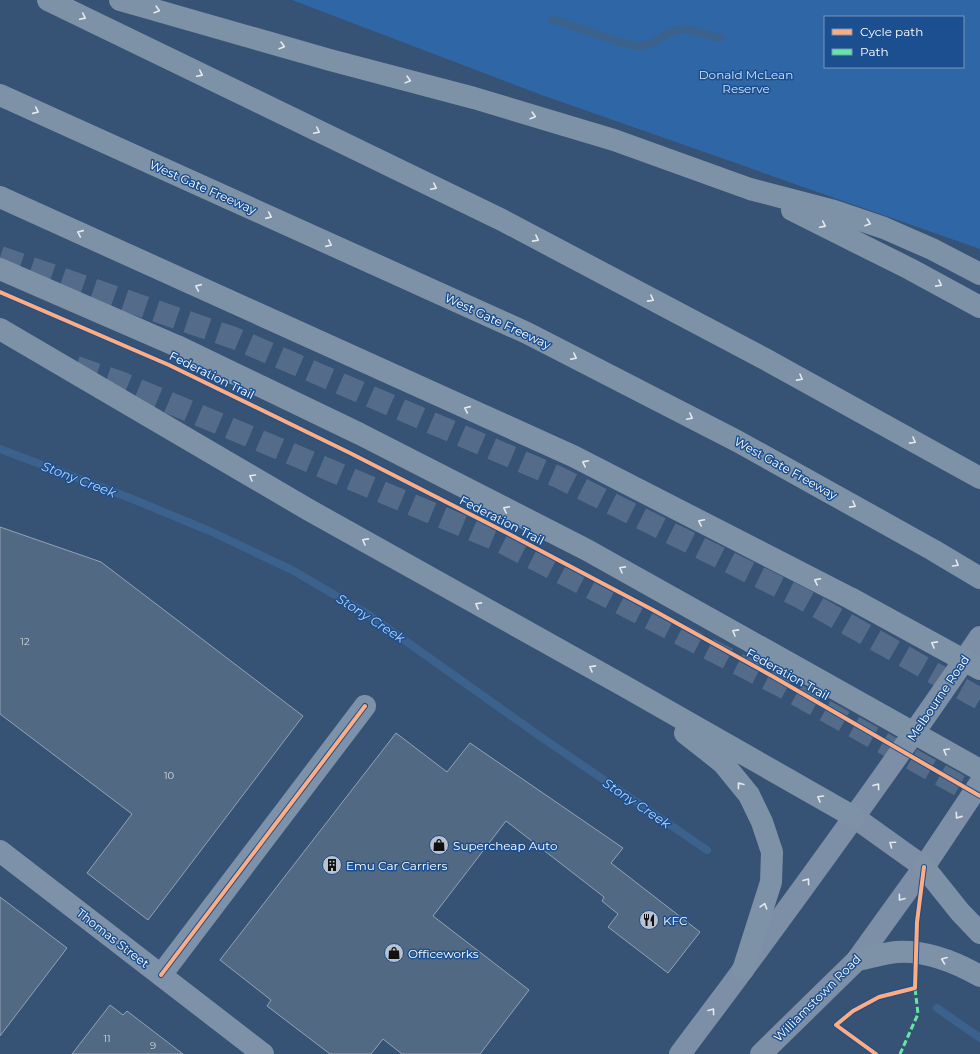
<svg xmlns="http://www.w3.org/2000/svg" width="980" height="1054" viewBox="0 0 980 1054" font-family="Montserrat,sans-serif">
<rect width="100%" height="100%" fill="#365274"/>
<path fill="#2f66a5" fill-rule="evenodd" d="M292 0H980V249L539 94ZM825 17H963V67H825Z"/>
<g fill="none" stroke-linecap="round" stroke-linejoin="round">
<path stroke="#3b618d" stroke-width="8" d="M552 19 623 43 637 46 651 43 667 34 681 29 695 31 720 38
M0 449 130 498 212 532 294 571 369 615 541 737 707 850
M937 1008 980 1038"/>
</g>
<path fill="#526984" stroke="#92a2b6" d="M0 527 101 562 303 716 148 920 87 873 132 814 0 714Z
M396 733 447 772 470 743 623 848 611 863 700 932 668 973 608 927 618 914 602 901 604 897 506 821 433 916 529 990 480 1054H402L383 1039 371 1054H330L267 1006 271 1000 220 960Z
M0 897 67 948 0 1036Z
M110 1005 123 1015 127 1011 183 1054H72Z"/>
<g fill="none" stroke-linecap="round" stroke-linejoin="round">
<path stroke="#546c89" stroke-width="22" stroke-dasharray="22 11" stroke-linecap="butt" d="M0 257 234 338 558 477 801 598 980 699
M76 367 120 382 501 542 779 685 980 797"/>
<path stroke="#7d92a8" stroke-width="22" d="M0 851 263 1054
M161 975 365 706"/>
<path stroke="#7d8ea7" stroke-width="22" d="M854 817 924 867
M680 1054C697 1031 714 1009 731 986 816 871 900 755 980 637
M761 1054 857 960 924 867 980 783"/>
<path stroke="#7e92a7" stroke-width="22" d="M48 0 502 220 765 359 980 478
M120 0 330 60 474 98 614 140 750 189 834 211 884 228 932 249 980 274
M0 95 527 333 737 441 933 550 980 578
M0 197 573 456 852 599
M792 210 910 269 980 307
M0 329 309 510 626 687 854 817
M685 733 723 763 749 795 762 822 772 852 771 882 743 970
M924 867 960 912 980 933
M857 960C870 958 884 953 897 952 926 950 955 962 980 976"/>
<path stroke="#7e92a7" stroke-width="22" d="M0 269 177 346 360 434 587 550 980 770
M852 599 980 669"/>
<path stroke="#66e7a1" stroke-width="3" stroke-dasharray="6 3" stroke-linecap="butt" d="M900 1054 918 1014 915 988"/>
<defs>
<path id="cycleway" d="M0 292 169 365 350 453 507 533 653 610 772 676 980 796
M161 975 365 706
M876 1054 836 1025 853 1011 879 997 915 988 917 922 924 867"/>
</defs>
<use href="#cycleway" stroke="#1b4f8f" stroke-width="6"/>
<use href="#cycleway" stroke="#ffac80" stroke-width="4"/>
</g>
<defs><path id="oneway-chevron" d="M-2-3.5L2.5 0L-2 3.5" fill="none" stroke-width="1.6" stroke-linecap="round" stroke-linejoin="round"/></defs>
<g stroke="#e5e9ed">
<use href="#oneway-chevron" transform="translate(157 10) rotate(16)"/>
<use href="#oneway-chevron" transform="translate(83 17) rotate(26)"/>
<use href="#oneway-chevron" transform="translate(282 46) rotate(16)"/>
<use href="#oneway-chevron" transform="translate(200 74) rotate(26)"/>
<use href="#oneway-chevron" transform="translate(408 80) rotate(15)"/>
<use href="#oneway-chevron" transform="translate(36 111) rotate(24)"/>
<use href="#oneway-chevron" transform="translate(533 116) rotate(17)"/>
<use href="#oneway-chevron" transform="translate(317 131) rotate(26)"/>
<use href="#oneway-chevron" transform="translate(434 187) rotate(26)"/>
<use href="#oneway-chevron" transform="translate(269 216) rotate(24)"/>
<use href="#oneway-chevron" transform="translate(868 223) rotate(19)"/>
<use href="#oneway-chevron" transform="translate(823 225) rotate(26)"/>
<use href="#oneway-chevron" transform="translate(80 233) rotate(-156)"/>
<use href="#oneway-chevron" transform="translate(536 239) rotate(28)"/>
<use href="#oneway-chevron" transform="translate(329 244) rotate(24)"/>
<use href="#oneway-chevron" transform="translate(939 284) rotate(28)"/>
<use href="#oneway-chevron" transform="translate(198 287) rotate(-156)"/>
<use href="#oneway-chevron" transform="translate(651 299) rotate(28)"/>
<use href="#oneway-chevron" transform="translate(574 357) rotate(27)"/>
<use href="#oneway-chevron" transform="translate(800 378) rotate(29)"/>
<use href="#oneway-chevron" transform="translate(467 409) rotate(-156)"/>
<use href="#oneway-chevron" transform="translate(690 417) rotate(27)"/>
<use href="#oneway-chevron" transform="translate(913 441) rotate(29)"/>
<use href="#oneway-chevron" transform="translate(585 463) rotate(-153)"/>
<use href="#oneway-chevron" transform="translate(252 477) rotate(-150)"/>
<use href="#oneway-chevron" transform="translate(853 505) rotate(29)"/>
<use href="#oneway-chevron" transform="translate(506 509) rotate(-153)"/>
<use href="#oneway-chevron" transform="translate(701 522) rotate(-153)"/>
<use href="#oneway-chevron" transform="translate(365 541) rotate(-151)"/>
<use href="#oneway-chevron" transform="translate(956 564) rotate(31)"/>
<use href="#oneway-chevron" transform="translate(622 569) rotate(-151)"/>
<use href="#oneway-chevron" transform="translate(817 581) rotate(-153)"/>
<use href="#oneway-chevron" transform="translate(478 605) rotate(-151)"/>
<use href="#oneway-chevron" transform="translate(735 632) rotate(-151)"/>
<use href="#oneway-chevron" transform="translate(934 644) rotate(-151)"/>
<use href="#oneway-chevron" transform="translate(592 668) rotate(-151)"/>
<use href="#oneway-chevron" transform="translate(946 751) rotate(-150)"/>
<use href="#oneway-chevron" transform="translate(740 785) rotate(-128)"/>
<use href="#oneway-chevron" transform="translate(820 798) rotate(-150)"/>
<use href="#oneway-chevron" transform="translate(764 906) rotate(-73)"/>
<use href="#oneway-chevron" transform="translate(944 960) rotate(-159)"/>
</g>
<g stroke="#e5e8ed">
<use href="#oneway-chevron" transform="translate(877 786) rotate(-54)"/>
<use href="#oneway-chevron" transform="translate(958 816) rotate(125)"/>
<use href="#oneway-chevron" transform="translate(892 844) rotate(-145)"/>
<use href="#oneway-chevron" transform="translate(807 881) rotate(-54)"/>
<use href="#oneway-chevron" transform="translate(901 898) rotate(127)"/>
<use href="#oneway-chevron" transform="translate(712 1011) rotate(-53)"/>
</g>
<defs>
<symbol id="shop-disc" viewBox="-11 -11 22 22"><circle r="9.5" fill="#b9c2ce" stroke="#1b4f8f"/><path d="M-5-2.5h2.3a2.7 3.5 0 0 1 5.4 0H5L5.5 6h-11ZM-1.5-2.5h3a1.5 2.3 0 0 0-3 0Z" fill="#111"/></symbol>
<symbol id="building-disc" viewBox="-11 -11 22 22"><circle r="9.5" fill="#b9c2ce" stroke="#1b4f8f"/><path d="M-4-6H4V6H1V3H-1V6H-4ZM-2.5-4.3h1.7v1.8h-1.7ZM.8-4.3h1.7v1.8H.8ZM-2.5-1h1.7V.8h-1.7ZM.8-1h1.7V.8H.8Z" fill="#111"/></symbol>
<symbol id="restaurant-disc" viewBox="-11 -11 22 22"><circle r="9.5" fill="#b9c2ce" stroke="#1b4f8f"/><path d="M-5-6h1v4h1v-4h1v4h1v-4h1v5L-1.5 .5V6h-2V.5L-5-1ZM5-6V6H3V1.5H1.5Q1.5-4 5-6Z" fill="#111"/></symbol>
</defs>
<g fill-rule="evenodd">
<use href="#shop-disc" x="428" y="834" width="22" height="22"/>
<use href="#building-disc" x="321" y="854" width="22" height="22"/>
<use href="#restaurant-disc" x="638" y="909" width="22" height="22"/>
<use href="#shop-disc" x="383" y="942" width="22" height="22"/>
</g>
<g text-anchor="middle" dominant-baseline="central" stroke-width="3" stroke-linejoin="round" paint-order="stroke">
<g font-size="10" fill="#d4dae0">
<text x="25" y="641">12</text>
<text x="169" y="775">10</text>
<text x="107" y="1038">11</text>
<text x="153" y="1045">9</text>
</g>
<g font-size="12" fill="#cfe3fa" stroke="#1b4f8f">
<text x="746" y="74">Donald McLean<tspan x="746" dy="14">Reserve</tspan></text>
</g>
<g font-size="12" fill="#fff" stroke="#1b4f8f">
<text transform="translate(203 187) rotate(24)">West Gate Freeway</text>
<text transform="translate(498 321) rotate(25)">West Gate Freeway</text>
<text transform="translate(212 375) rotate(26)">Federation Trail</text>
<text transform="translate(786 468) rotate(29)">West Gate Freeway</text>
<text transform="translate(502 520) rotate(27)">Federation Trail</text>
<text transform="translate(788 674) rotate(29)">Federation Trail</text>
<text transform="translate(938 698) rotate(-56)">Melbourne Road</text>
<text transform="translate(113 938) rotate(38)">Thomas Street</text>
<text transform="translate(817 998) rotate(-45)">Williamstown Road</text>
</g>
<g font-size="12" fill="#fff" stroke="#1b4f8f" text-anchor="start">
<text x="453" y="845">Supercheap Auto</text>
<text x="346" y="865">Emu Car Carriers</text>
<text x="663" y="920">KFC</text>
<text x="408" y="953">Officeworks</text>
</g>
<g font-size="13" font-style="italic" fill="#b5d3f5" stroke="#1b4f8f">
<text transform="translate(79 479) rotate(21)">Stony Creek</text>
<text transform="translate(371 618) rotate(33)">Stony Creek</text>
<text transform="translate(637 803) rotate(34)">Stony Creek</text>
</g>
</g>
<rect x="824" y="16" width="140" height="52" fill="#1b4f8f" stroke="#7695bc"/>
<rect x="832" y="29" width="20" height="6" fill="#ffac80" stroke="#7695bc"/>
<text x="860" y="36" font-size="12" fill="#ffffff">Cycle path</text>
<rect x="832" y="49" width="20" height="6" fill="#66e7a1" stroke="#7695bc"/>
<text x="860" y="56" font-size="12" fill="#ffffff">Path</text>
</svg>
